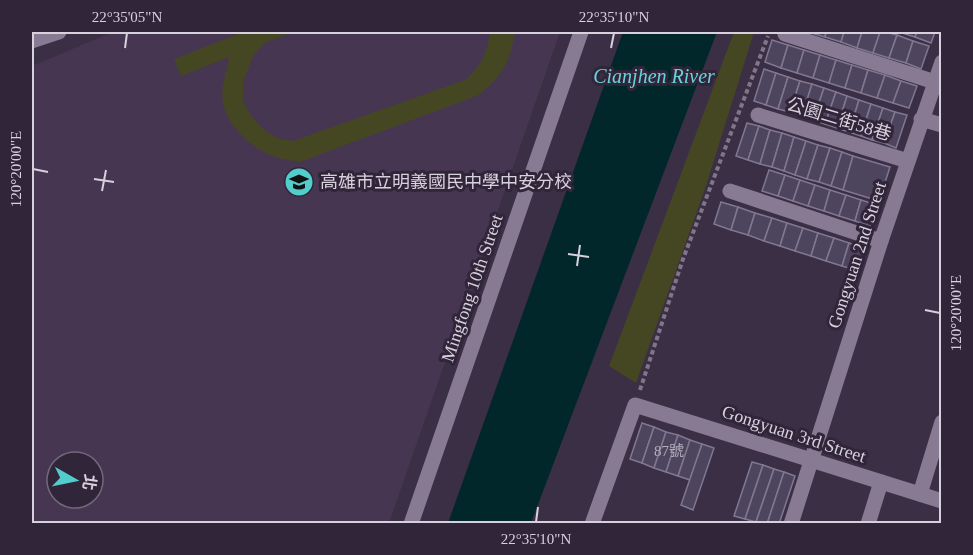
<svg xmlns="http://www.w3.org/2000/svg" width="973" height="555" font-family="'Times New Roman','Noto Sans TC',serif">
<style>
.built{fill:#463652;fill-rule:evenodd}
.green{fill:#454722}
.water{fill:#02272a}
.building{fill:#4d455d;stroke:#807791;stroke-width:1.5}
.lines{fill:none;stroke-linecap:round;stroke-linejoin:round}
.path{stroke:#807688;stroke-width:4;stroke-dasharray:4.5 3;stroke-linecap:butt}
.minor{stroke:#877a92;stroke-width:15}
.ticks{fill:none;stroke:#d7d0dd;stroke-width:2}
.labels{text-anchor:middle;stroke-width:6;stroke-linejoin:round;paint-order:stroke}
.number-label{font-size:15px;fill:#b4adbd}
.street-label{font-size:18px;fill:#d7d0dd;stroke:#31253a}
.poi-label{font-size:18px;fill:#d7d0dd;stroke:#31253a;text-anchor:start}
.water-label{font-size:20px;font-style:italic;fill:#69d3db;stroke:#31253a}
.neatline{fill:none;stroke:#d7d0dd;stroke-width:2}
.ticks-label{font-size:15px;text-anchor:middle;fill:#d7d0dd}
</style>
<rect width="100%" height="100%" fill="#3b2f45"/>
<!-- built -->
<path class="built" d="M113 32H560L389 523 32 524V66ZM57 462H93V498H57Z"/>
<!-- green -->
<g class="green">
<path d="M243 32H293L266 42 253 56 243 82V101L252 117 263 129 277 138 293 141 465 80C481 66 487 54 490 32H515C509 64 504 74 479 95L300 162C287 160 275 158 264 152 247 143 226 123 223 103 220 88 227 71 229 57L181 76 174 59Z"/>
<polygon points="734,32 754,32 706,186 636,383 609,366"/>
</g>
<!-- water -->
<polygon class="water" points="623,32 717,32 531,523 448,523"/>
<!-- building -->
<g class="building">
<polygon points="808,32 826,32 825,37"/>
<polygon points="826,32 844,32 841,42 825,37"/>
<polygon points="844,32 862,32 857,48 841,42"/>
<polygon points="862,32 880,32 873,53 857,48"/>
<polygon points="880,32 885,32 897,35 889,58 873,53"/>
<polygon points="899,32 917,32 915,37"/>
<polygon points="917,32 935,32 931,43 915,37"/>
<polygon points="897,35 913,41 906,63 889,58"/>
<polygon points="772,40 788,45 781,68 765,62"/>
<polygon points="913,41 929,46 921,69 906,63"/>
<polygon points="788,45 804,50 797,73 781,68"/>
<polygon points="804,50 820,55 813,78 797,73"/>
<polygon points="820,55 836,60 829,83 813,78"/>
<polygon points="836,60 852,65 845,88 829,83"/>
<polygon points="852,65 868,70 861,93 845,88"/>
<polygon points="764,69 776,73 766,105 754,101"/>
<polygon points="868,70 885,75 877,98 861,93"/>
<polygon points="776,73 788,77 778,109 766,105"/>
<polygon points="885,75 901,81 893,103 877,98"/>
<polygon points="788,77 800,81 790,112 778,109"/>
<polygon points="800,81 812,84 802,116 790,112"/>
<polygon points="901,81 917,86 909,108 893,103"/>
<polygon points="812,84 824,88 813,120 802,116"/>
<polygon points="824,88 836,92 825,124 813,120"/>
<polygon points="836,92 847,96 837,128 825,124"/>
<polygon points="847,96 859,100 849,132 837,128"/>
<polygon points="859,100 871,104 861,136 849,132"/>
<polygon points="871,104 883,108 872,140 861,136"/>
<polygon points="883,108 895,112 884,143 872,140"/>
<polygon points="895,112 907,115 896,148 884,143"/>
<polygon points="747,123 759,126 748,160 736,156"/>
<polygon points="759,126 770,130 760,164 748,160"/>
<polygon points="770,130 782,133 772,167 760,164"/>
<polygon points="782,133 794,137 784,171 772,167"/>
<polygon points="794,137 806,141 795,175 784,171"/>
<polygon points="806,141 818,145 807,179 795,175"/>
<polygon points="818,145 830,148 819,182 807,179"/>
<polygon points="830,148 842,152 831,186 819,182"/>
<polygon points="842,152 853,156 843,190 831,186"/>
<polygon points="853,156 890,167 879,201 843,190"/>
<polygon points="769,170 785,175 778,196 762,191"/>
<polygon points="785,175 800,180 793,201 778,196"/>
<polygon points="800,180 815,185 808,206 793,201"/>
<polygon points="815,185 830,190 824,211 808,206"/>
<polygon points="830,190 846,195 839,216 824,211"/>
<polygon points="846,195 861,200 855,221 839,216"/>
<polygon points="861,200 877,205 870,226 855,221"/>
<polygon points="721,202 738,207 731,230 714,224"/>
<polygon points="738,207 755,213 748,235 731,230"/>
<polygon points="755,213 772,218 764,241 748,235"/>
<polygon points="772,218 787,223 780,246 764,241"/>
<polygon points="787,223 803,228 795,251 780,246"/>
<polygon points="803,228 818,233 811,256 795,251"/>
<polygon points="818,233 834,238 826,261 811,256"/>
<polygon points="834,238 849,243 842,266 826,261"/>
<polygon points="849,243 865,248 858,271 842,266"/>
<polygon points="642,423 654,427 642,463 630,459"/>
<polygon points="654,427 666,432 654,468 642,463"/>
<polygon points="666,432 678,435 666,472 654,468"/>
<polygon points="678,435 690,440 678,476 666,472"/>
<polygon points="690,440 702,444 690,480 678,476"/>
<polygon points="702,444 714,448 693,510 681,505"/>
<polygon points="752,462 763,465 745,519 734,516"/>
<polygon points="763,465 774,469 756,522 745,519"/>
<polygon points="774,469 784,472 767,524 759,524 756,522"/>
<polygon points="784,472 795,476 779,524 767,524"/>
</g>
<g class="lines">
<!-- path -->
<polyline class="path" points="640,390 683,259 768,36"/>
<!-- minor -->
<g class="minor">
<polyline points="785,34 935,82"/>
<polyline points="32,41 59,32"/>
<polyline points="758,115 908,161"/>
<polyline points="921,119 942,125"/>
<polyline points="730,191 881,241"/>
<polyline points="920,494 942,422"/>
<polyline points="411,524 581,32"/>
<polyline points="592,524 635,405 942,501"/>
<polyline points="791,524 881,241 942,62"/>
<polyline points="868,524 881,482"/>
</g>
</g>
<!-- ticks -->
<path class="ticks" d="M125 48 127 33M611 48 614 33M33 169 48 172M94 179 114 182M102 191 106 170M568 254 589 257M577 266 580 245M925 310 940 313M536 522 538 507"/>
<!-- icons -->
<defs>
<g id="school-disc" transform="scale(1.5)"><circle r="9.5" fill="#52cdcc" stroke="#31253a"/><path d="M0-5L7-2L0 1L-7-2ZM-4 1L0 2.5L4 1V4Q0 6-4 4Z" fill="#111"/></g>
</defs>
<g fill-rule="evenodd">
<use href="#school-disc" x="299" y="182"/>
</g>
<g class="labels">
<!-- number labels -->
<g class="number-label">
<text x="669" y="456">87號</text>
</g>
<!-- street labels -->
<g class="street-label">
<text transform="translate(839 119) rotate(17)" y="6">公園二街58巷</text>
<text transform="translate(857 255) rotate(-72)" y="6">Gongyuan 2nd Street</text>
<text transform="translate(472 288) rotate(-71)" y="6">Mingfong 10th Street</text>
<text transform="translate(794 434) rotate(18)" y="6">Gongyuan 3rd Street</text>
</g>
<!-- poi labels -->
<g class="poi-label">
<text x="320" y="188">高雄市立明義國民中學中安分校</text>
</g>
<!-- water labels -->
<g class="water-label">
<text x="654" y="83">Cianjhen River</text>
</g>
</g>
<!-- border -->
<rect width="973" height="555" fill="none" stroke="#31253a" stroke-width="66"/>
<!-- north arrow -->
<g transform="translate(75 480) rotate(99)"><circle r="28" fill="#31253a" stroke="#73697b" stroke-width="1.5"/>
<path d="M0-4.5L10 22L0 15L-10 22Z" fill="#52cdcc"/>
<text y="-9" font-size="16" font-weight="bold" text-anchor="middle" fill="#d7d0dd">北</text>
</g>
<rect x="33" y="33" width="907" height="489" class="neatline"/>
<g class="ticks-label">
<text x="127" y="22">22°35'05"N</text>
<text x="614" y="22">22°35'10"N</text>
<text transform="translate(16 169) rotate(-90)" y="5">120°20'00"E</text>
<text transform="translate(956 313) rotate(-90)" y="5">120°20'00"E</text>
<text x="536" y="544">22°35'10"N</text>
</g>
</svg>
